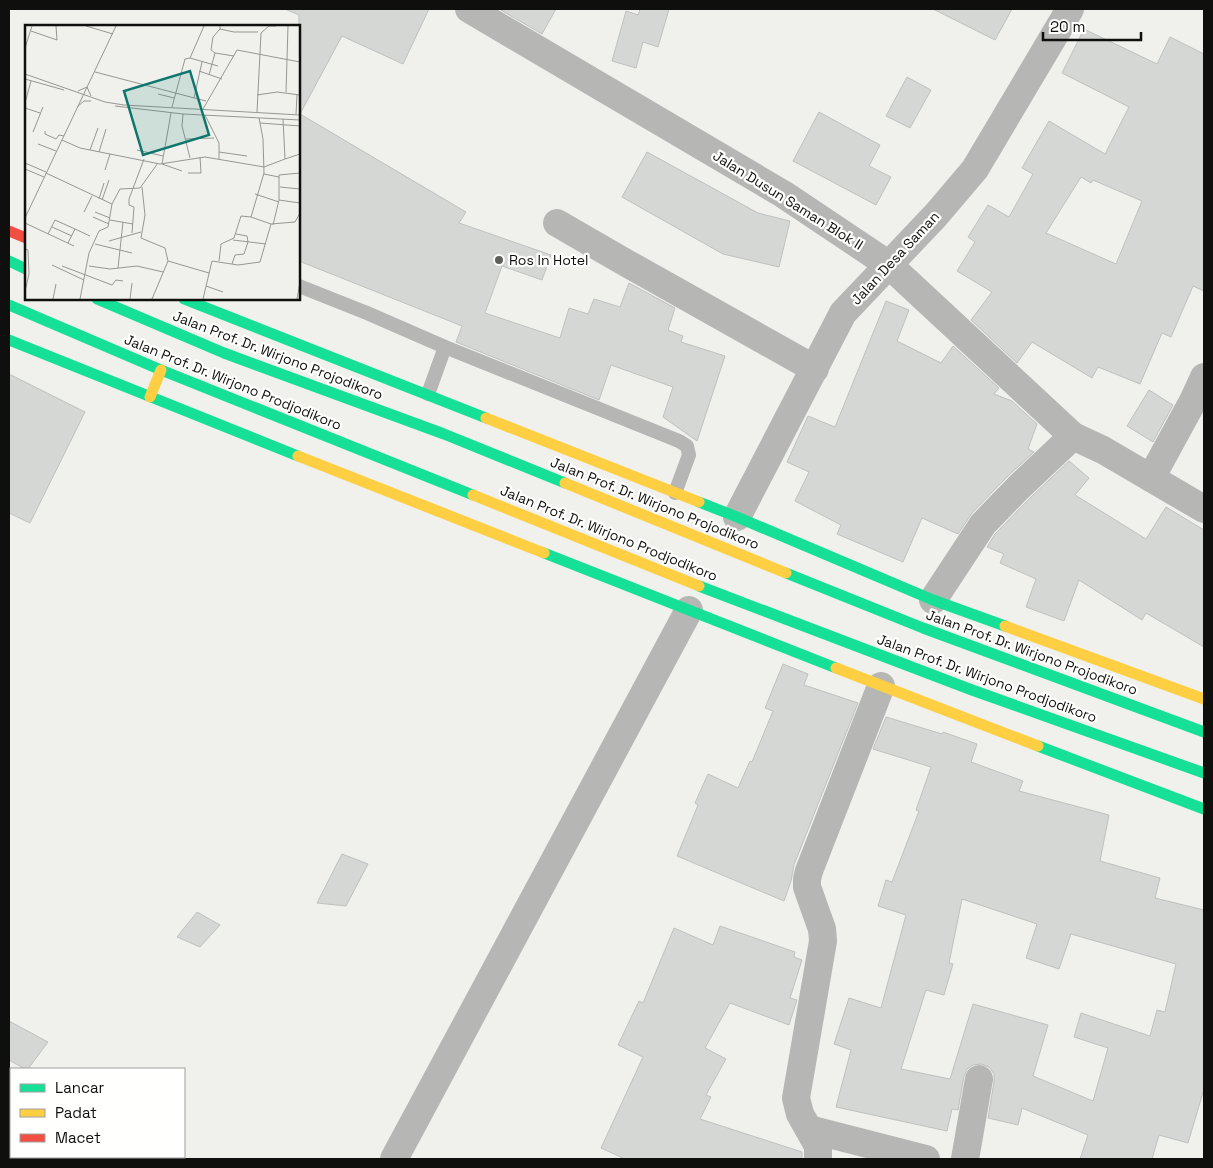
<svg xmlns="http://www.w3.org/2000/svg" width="1213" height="1168" font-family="'Space Grotesk',sans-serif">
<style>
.building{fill:#d5d7d4;stroke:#c0c1be;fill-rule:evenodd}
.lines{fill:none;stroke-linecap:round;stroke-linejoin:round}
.lane{stroke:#b6b6b4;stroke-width:14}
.street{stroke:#b6b6b4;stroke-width:28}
.fast{stroke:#16e098;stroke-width:11}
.slow{stroke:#ffcf43;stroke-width:11}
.jam{stroke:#f24e42;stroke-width:11}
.poi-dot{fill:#5e5f5b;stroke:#fffffe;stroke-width:2}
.labels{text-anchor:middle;stroke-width:4.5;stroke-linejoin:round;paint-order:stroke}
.street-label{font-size:14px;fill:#0f100d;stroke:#fffffe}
.poi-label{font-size:14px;fill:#0f100d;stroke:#fffffe;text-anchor:start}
.inset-road{fill:none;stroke:#969793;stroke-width:1}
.view{fill:#0f766e;fill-opacity:0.15;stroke:#0f766e;stroke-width:2.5}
.inset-edge{fill:none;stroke:#0f100d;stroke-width:2.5}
</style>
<rect width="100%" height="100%" fill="#f0f1ed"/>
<!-- building -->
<g class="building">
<polygon points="285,9 429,9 403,64 342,36 300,114 466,212 459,223 551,255 542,280 502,266 485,313 560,338 569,308 588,314 594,299 620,307 629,283 675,308 668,330 683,336 681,342 725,356 697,441 663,417 673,387 611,365 599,400 456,342 462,326 299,261 299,15"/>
<polygon points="499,9 556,9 542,34"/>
<polygon points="640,9 669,9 658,47 643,42 636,68 612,61 626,11 638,15"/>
<polygon points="933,9 1012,9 995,40"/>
<path d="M1084 29 1157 64 1170 37 1204 54V291L1193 286 1171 337 1162 333 1140 384 1098 367 1092 378 1032 342 1017 363 971 320 992 292 957 271 975 242 968 237 988 205 1009 217 1033 174 1022 168 1049 121 1105 154 1129 107 1062 73ZM1081 177 1091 183 1093 180 1142 201 1116 264 1046 233Z"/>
<polygon points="907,77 931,90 910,128 886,116"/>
<polygon points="819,112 880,145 869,166 891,177 876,205 793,161"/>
<polygon points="647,152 758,213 790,221 779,267 723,254 622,197"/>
<polygon points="886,301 909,310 897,341 941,363 953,346 999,388 994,394 1012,401 1037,424 1028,449 1034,452 1008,476 972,513 958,534 922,518 903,562 837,534 841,525 795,501 809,472 787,462 808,416 835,427"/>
<polygon points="9,374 85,412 30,523 9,513"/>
<polygon points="1149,390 1173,405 1153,442 1127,426"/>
<polygon points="1069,461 1089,478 1075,495 1146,539 1166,507 1204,530 1204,647 1146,613 1142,620 1079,580 1064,621 1026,607 1036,579 1000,563 1004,554 987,547 995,534 1030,498"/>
<polygon points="783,664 808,674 804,685 858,703 794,865 791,881 784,901 677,856 698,805 695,803 708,774 738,788 750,761 752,762 773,711 765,708"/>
<path d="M886 717 942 734 943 732 977 744 971 762 1023 781 1019 791 1109 815 1100 861 1160 878 1155 898 1204 910V1089L1188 1143 1159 1135 1152 1159H1080L1088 1135 1022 1108 1018 1125 988 1118 994 1082V1074L989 1067 981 1064 973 1065 967 1069 964 1076 958 1110 952 1109 947 1131 836 1107 851 1050 834 1044 849 998 881 1008 906 915 878 906 886 880 892 882 919 811 916 810 931 767 873 749ZM962 899 1037 924 1026 958 1059 969 1071 934 1176 964 1165 1012 1157 1010 1150 1036 1081 1013 1074 1037 1108 1048 1093 1101 1033 1076 1048 1025 973 1004 950 1079 901 1069 926 990 944 995 953 964 949 963Z"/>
<polygon points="342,854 368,864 346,906 317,903"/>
<polygon points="197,912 220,925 200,947 177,937"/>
<polygon points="720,926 795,952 794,957 802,960 790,998 797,1000 789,1025 730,1003 705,1048 726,1059 706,1095 711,1097 700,1119 802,1152 802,1159 625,1159 601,1148 643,1057 618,1045 639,1001 643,1003 674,928 713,945"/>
<polygon points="9,1021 48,1042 28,1069 25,1069 9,1060"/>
</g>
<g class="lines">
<!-- lane -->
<g class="lane">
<polyline points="299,286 367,313 445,347 679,441 687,446 689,455 675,493"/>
<polyline points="428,394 445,347"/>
</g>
<!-- street -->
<g class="street">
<polyline points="469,9 783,194 889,265 1073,436 1103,450 1204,509"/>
<polyline points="557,223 628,264 815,369"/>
<polyline points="1151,478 1193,401 1204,377"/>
<polyline points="737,517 843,313 936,215 975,169 1070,9"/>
<polyline points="933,600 983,524 1019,487 1073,436"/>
<polyline points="9,1117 11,1119"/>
<polyline points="809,1129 926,1159"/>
<polyline points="79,1157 83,1159"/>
<polyline points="394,1159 689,610"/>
<polyline points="818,1159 818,1146 800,1114 796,1098 823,941 822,929 807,887 807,879 809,871 881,686"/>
<polyline points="965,1159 979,1079"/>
</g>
<!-- fast -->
<g class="fast">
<polyline points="9,261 26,269"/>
<polyline points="97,299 224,353 444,434 565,483"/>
<polyline points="184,299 486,418"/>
<polyline points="9,305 161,370 473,495"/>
<polyline points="9,340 298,456"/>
<polyline points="699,502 737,517 933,600 1005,626"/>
<polyline points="544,553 836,668"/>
<polyline points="786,573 923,628 1204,732"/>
<polyline points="699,586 972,690 1204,773"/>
<polyline points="1038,746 1204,809"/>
</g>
<!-- slow -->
<g class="slow">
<polyline points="150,397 161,370"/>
<polyline points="486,418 699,502"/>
<polyline points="298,456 544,553"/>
<polyline points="565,483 786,573"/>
<polyline points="473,495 699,586"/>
<polyline points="1005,626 1204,699"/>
<polyline points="836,668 1038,746"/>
</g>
<!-- jam -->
<polyline class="jam" points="9,231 26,238"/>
</g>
<!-- markers -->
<circle class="poi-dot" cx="499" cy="260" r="5"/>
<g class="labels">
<!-- street labels -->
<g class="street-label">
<text transform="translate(788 200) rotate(32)" y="5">Jalan Dusun Saman Blok II</text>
<text transform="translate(895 258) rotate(-47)" y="5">Jalan Desa Saman</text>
<text transform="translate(278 355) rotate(21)" y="5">Jalan Prof. Dr. Wirjono Projodikoro</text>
<text transform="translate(233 382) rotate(22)" y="5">Jalan Prof. Dr. Wirjono Prodjodikoro</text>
<text transform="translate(655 503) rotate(22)" y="5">Jalan Prof. Dr. Wirjono Projodikoro</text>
<text transform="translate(609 533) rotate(22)" y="5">Jalan Prof. Dr. Wirjono Prodjodikoro</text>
<text transform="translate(1032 652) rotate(20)" y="5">Jalan Prof. Dr. Wirjono Projodikoro</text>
<text transform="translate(987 678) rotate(20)" y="5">Jalan Prof. Dr. Wirjono Prodjodikoro</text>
</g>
<!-- poi labels -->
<g class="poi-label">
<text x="509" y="265">Ros In Hotel</text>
</g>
</g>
<!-- overview -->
<g transform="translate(25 25)">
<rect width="275" height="275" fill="#f0f1ed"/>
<path class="inset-road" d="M61 1 88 9M195 1V4L209 7H233M195 4 188 12 186 25 190 28 209 31M6 6 32 15 31 1M236 8 244 1H251M0 23 7 1M165 33 179 1M165 33 193 41M174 46 197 54M70 47 181 76M0 49 80 77 99 80 275 90M184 50 190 28M0 54 39 65M53 66 62 62 66 71M261 67 263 1M133 69 149 73M232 70 252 67 275 70M169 73 177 37M0 78 6 56M90 81 158 89 275 95M52 82 59 76H66M147 82 160 34 165 33M0 83 15 88M178 84 212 25 275 37M232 87 236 8M146 88 137 139 157 146M158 89 157 101 165 133M271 89 272 70M180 90 194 118V134M234 93 238 114 239 148 226 192 246 199M235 98 275 101M20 106V109L31 114 34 110 39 111M8 107 18 82M161 114 189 113M37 115 55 123 135 139 180 132 239 142 260 134 258 94M13 119 31 126M65 125 73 103M112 125 138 131M74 127 81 104M194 127 222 131M260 134 275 129M0 138 21 147M0 144 19 152M80 145 85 129M21 148 87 179M163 148H176L175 132M275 148 254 150V175L275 178M239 149 254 152M117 162 120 190 116 213 140 223 143 236 127 274M255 162 275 164M230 169 254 177M74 174 79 158M77 175 84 155M59 187 67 171M70 187 85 193M68 192 84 199M0 193 91 1M85 195 108 199M0 198 49 221M248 200 254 175M27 202 47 211M50 204 65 211M107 208 109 182 104 180V174L119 134M23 209 30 195 50 204 43 218M208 215 241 219M84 216 116 207M70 219 107 228M0 224 3 225 4 249 0 266M143 236 184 248M194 236 196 219 209 213 216 191 226 192M207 239 210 230 219 229 223 217 222 211 211 209M27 240 59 255M37 241 87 260 91 255 98 256M64 241 85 244 112 241 138 247M93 243 98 197M181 261 198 267M28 274 31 259M55 274 64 228 74 206 83 202 87 179 95 164 115 163 133 138M105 274 107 258M178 274 187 236 213 240 235 237 246 199 270 197 275 188M272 274 275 257"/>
<path class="view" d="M165 46 184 110 118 130 99 66Z"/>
<rect width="275" height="275" class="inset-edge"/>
</g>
<!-- border -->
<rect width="1213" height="1168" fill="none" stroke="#0f100d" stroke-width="20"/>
<!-- legend -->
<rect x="10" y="1068" width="175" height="90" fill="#fffffe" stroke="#9f9f9e"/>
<rect x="20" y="1084" width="25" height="8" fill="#16e098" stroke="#9f9f9e"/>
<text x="55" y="1093" font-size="15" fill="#0f100d">Lancar</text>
<rect x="20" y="1109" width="25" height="8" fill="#ffcf43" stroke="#9f9f9e"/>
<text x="55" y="1118" font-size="15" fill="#0f100d">Padat</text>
<rect x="20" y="1134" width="25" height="8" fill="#f24e42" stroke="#9f9f9e"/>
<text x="55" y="1143" font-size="15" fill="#0f100d">Macet</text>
<!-- scale -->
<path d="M1043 32v8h98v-8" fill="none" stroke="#0f100d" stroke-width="2.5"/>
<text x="1050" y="32" font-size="15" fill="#0f100d" stroke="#fffffe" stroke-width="4" paint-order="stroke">20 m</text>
</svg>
